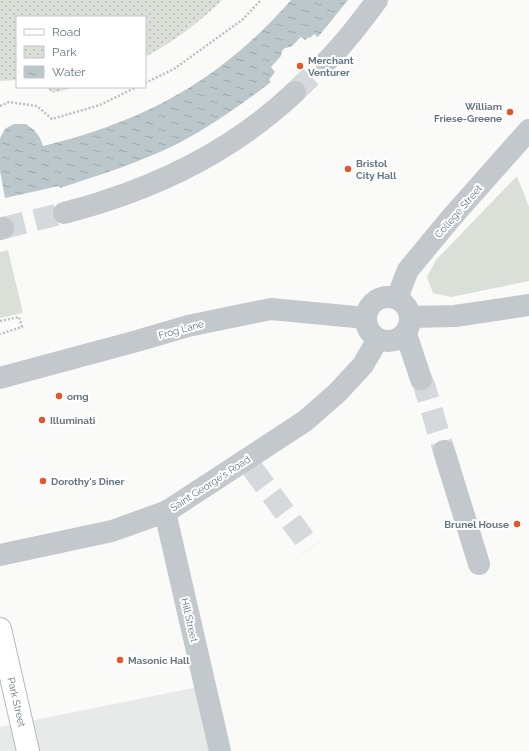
<svg xmlns="http://www.w3.org/2000/svg" width="529" height="751" font-family="Raleway,sans-serif">
<style>
.built{fill:#e8e9e9}
.green{fill:#dadfd7}
.park{fill:url(#park-dots)}
.water{fill:url(#water-ripples)}
.lines{fill:none;stroke-linecap:round;stroke-linejoin:round}
.minor-tunnel{stroke:#d5d9db;stroke-width:22;stroke-dasharray:22 11;stroke-linecap:butt}
.major-casing{stroke:#b5babe;stroke-width:24}
.path{stroke:#bbbfc2;stroke-width:2.5;stroke-dasharray:2 2;stroke-linecap:butt}
.minor{stroke:#c3c8cc;stroke-width:22}
.major{stroke:#fff;stroke-width:22}
.poi-dot{fill:#e4572e;stroke:#fff;stroke-width:1.5}
.labels{text-anchor:middle;stroke-width:4;stroke-linejoin:round;paint-order:stroke}
.poi-label{font-size:10px;font-weight:bold;fill:#657683;stroke:#fff;text-anchor:start}
.street-label{font-size:10px;fill:#657683;stroke:#fff}
</style>
<defs>
<pattern id="park-dots" width="8" height="8" patternUnits="userSpaceOnUse"><rect width="8" height="8" fill="#dadfd7"/><path d="M2 2h.1M6 6h.1" fill="none" stroke="#b4b9b4" stroke-width="1.8" stroke-linecap="round"/></pattern>
<pattern id="water-ripples" width="26" height="14" patternUnits="userSpaceOnUse"><rect width="26" height="14" fill="#bbc7cb"/><path d="M2 4q2-2 4 0t4 0M15 11q2-2 4 0t4 0" fill="none" stroke="#9ca6aa"/></pattern>
</defs>
<rect width="100%" height="100%" fill="#fafaf8"/>
<!-- built -->
<polygon class="built" points="198,687 213,751 0,751 0,727"/>
<!-- green -->
<g class="green">
<polygon points="517,176 529,207 529,281 451,297 433,293 427,277 436,260"/>
<polygon points="8,250 23,313 0,318 0,252"/>
</g>
<!-- park -->
<g class="park">
<path d="M0 0H222C200 22 173 42 145 57V17H17V80L0 81Z"/>
<polygon points="46,87 75,87 53,93"/>
</g>
<!-- water -->
<path class="water" d="M291 0H348L318 37 314 34 310 38 309 37 305 40 301 37C298 39 295 44 292 46 285 49 283 46 281 56L271 67 275 72 269 80 271 82C241 105 210 127 177 144 139 163 99 175 60 188L59 186 5 198 0 171V138L5 129 10 126 14 124H26L34 130 40 138 43 146C97 133 151 113 198 82 232 60 264 31 291 0Z"/>
<g class="lines">
<!-- minor-tunnel -->
<g class="minor-tunnel">
<polyline points="295,92 326,62"/>
<polyline points="3,228 64,213"/>
<polyline points="421,379 424,385 444,451"/>
<polyline points="252,468 311,548"/>
</g>
<!-- major casing -->
<g class="major-casing">
<polyline id="major" points="0,629 28,751"/>
</g>
<!-- path -->
<g class="path">
<polyline points="145,83 174,69 242,20 261,0"/>
<polyline points="0,106 9,102 37,106 52,119 100,105 137,87"/>
<polyline points="0,321 19,317 22,327 0,334"/>
</g>
<!-- minor -->
<g class="minor">
<path d="M326 62C345 43 361 22 377 0"/>
<path d="M64 213C78 209 91 206 105 201 176 178 241 143 295 92"/>
<polyline points="0,229 3,228"/>
<circle cx="388" cy="319" r="22"/>
<polyline points="397,298 408,270 451,218 529,130"/>
<polyline points="411,317 455,316 529,305"/>
<polyline points="406,334 421,379"/>
<polyline points="0,378 137,341 188,326 271,309 366,318"/>
<polyline points="444,451 479,564"/>
<polyline points="165,512 220,751"/>
<polyline points="0,555 112,531 165,512 172,508 305,421 337,393 363,365 378,339"/>
</g>
<!-- major -->
<use href="#major" class="major"/>
</g>
<!-- markers -->
<g class="poi-dot">
<circle cx="300" cy="66" r="4"/>
<circle cx="510" cy="112" r="4"/>
<circle cx="348" cy="169" r="4"/>
<circle cx="59" cy="396" r="4"/>
<circle cx="42" cy="420" r="4"/>
<circle cx="43" cy="481" r="4"/>
<circle cx="517" cy="524" r="4"/>
<circle cx="120" cy="660" r="4"/>
</g>
<g class="labels">
<!-- poi labels -->
<g class="poi-label">
<text x="308" y="64">Merchant<tspan x="308" dy="12">Venturer</tspan></text>
<text x="502" y="110" text-anchor="end">William<tspan x="502" dy="12">Friese-Greene</tspan></text>
<text x="356" y="167">Bristol<tspan x="356" dy="12">City Hall</tspan></text>
<text x="67" y="400">omg</text>
<text x="50" y="424">Illuminati</text>
<text x="51" y="485">Dorothy's Diner</text>
<text x="509" y="528" text-anchor="end">Brunel House</text>
<text x="128" y="664">Masonic Hall</text>
</g>
<!-- street labels -->
<g class="street-label">
<text transform="translate(458 211) rotate(-49)" y="4">College Street</text>
<text transform="translate(181 329) rotate(-15)" y="4">Frog Lane</text>
<text transform="translate(210 483) rotate(-33)" y="4">Saint George's Road</text>
<text transform="translate(190 620) rotate(77)" y="4">Hill Street</text>
<text transform="translate(17 702) rotate(77)" y="4">Park Street</text>
</g>
</g>
<!-- legend -->
<rect x="16" y="16" width="130" height="72" fill="#ffffff" stroke="#c1c8cd"/>
<rect x="24" y="29" width="20" height="6" fill="#ffffff" stroke="#c1c8cd"/>
<text x="52" y="36" font-size="12" fill="#657683">Road</text>
<rect x="24" y="46" width="20" height="12" fill="url(#park-dots)" stroke="#c1c8cd"/>
<text x="52" y="56" font-size="12" fill="#657683">Park</text>
<rect x="24" y="66" width="20" height="12" fill="url(#water-ripples)" stroke="#c1c8cd"/>
<text x="52" y="76" font-size="12" fill="#657683">Water</text>
</svg>
